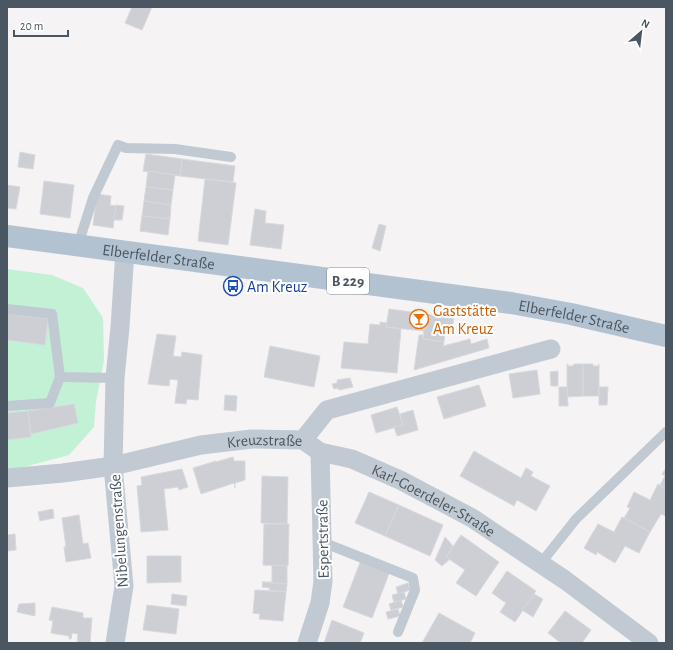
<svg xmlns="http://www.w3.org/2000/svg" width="673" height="650" font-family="'Alegreya Sans',sans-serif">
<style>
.green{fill:#c3f1d5}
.building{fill:#cdcfd5;stroke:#d7d9de}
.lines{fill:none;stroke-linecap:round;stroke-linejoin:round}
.service{stroke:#c1cad2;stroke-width:10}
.minor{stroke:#c1cad2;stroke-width:19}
.primary{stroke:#b3c2d1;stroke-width:22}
.labels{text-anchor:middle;stroke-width:4;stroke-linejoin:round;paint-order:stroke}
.shield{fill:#fff;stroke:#808990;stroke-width:1}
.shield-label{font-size:15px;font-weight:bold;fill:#4a5661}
.street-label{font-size:16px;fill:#4a5661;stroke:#fff}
.transit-label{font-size:16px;fill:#164399;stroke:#fff;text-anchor:start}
.food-label{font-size:16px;fill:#c56008;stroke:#fff;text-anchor:start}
</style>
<rect width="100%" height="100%" fill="#f5f3f3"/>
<!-- green -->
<polygon class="green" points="7,269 52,275 83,288 103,318 104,361 96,401 94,427 69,455 20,468 7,469"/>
<!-- building -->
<g class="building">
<polygon points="132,7 152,7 142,30 125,23"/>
<polygon points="20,152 35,155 33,169 18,167"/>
<polygon points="146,154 182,159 180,176 143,171"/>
<polygon points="182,159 235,166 233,182 180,176"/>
<polygon points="148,171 175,175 173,190 146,187"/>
<polygon points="205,179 236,183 228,245 198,241"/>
<polygon points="44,181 74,185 70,218 40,214"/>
<polygon points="7,185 20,187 16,209 7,208"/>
<polygon points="146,187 173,190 171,205 144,201"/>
<polygon points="97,194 111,196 110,205 116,206 113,228 93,225"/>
<polygon points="144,201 171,205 170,219 142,216"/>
<polygon points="116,205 124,206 122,220 114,220"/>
<polygon points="255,209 266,211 265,223 284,225 281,249 250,245"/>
<polygon points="142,216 170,219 168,235 140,231"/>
<polygon points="379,224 386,226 380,251 372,248"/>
<polygon points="389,309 426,314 424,331 386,327"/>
<polygon points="7,314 48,319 45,345 7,340"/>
<polygon points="426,314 454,319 451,332 445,331 444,342 423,339"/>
<polygon points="380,322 387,323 386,327 401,329 397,373 341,368 344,342 368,344 370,324 380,325"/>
<polygon points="157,334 176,336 173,356 181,357 182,352 202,355 198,400 187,399 186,404 175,403 178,380 170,379 169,386 148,384"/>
<polygon points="419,335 423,335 423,339 444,342 443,346 470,339 471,344 487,339 489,348 414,370"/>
<polygon points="270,346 320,356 314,387 264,377"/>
<polygon points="567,364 568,364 568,366 573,366 574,364 583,364 583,396 567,397"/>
<polygon points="583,364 593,364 593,366 598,366 599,364 599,396 583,396"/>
<polygon points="537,370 540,394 513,398 509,374"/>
<polygon points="558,371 558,386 551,386 550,372"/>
<polygon points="350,378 353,387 339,390 338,388 334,389 332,384 337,383 337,380"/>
<polygon points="479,385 486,406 444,419 437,397"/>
<polygon points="559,387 567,387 568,406 559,406"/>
<polygon points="599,387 608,387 607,405 599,405"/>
<polygon points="225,395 237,396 236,411 224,410"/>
<polygon points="74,404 78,423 31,434 28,411"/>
<polygon points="397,407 403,425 376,433 371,415"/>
<polygon points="413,410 418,430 397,436 394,427 403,425 400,414"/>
<polygon points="28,411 31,437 7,440 7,413"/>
<polygon points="474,451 521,478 526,468 533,472 531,476 550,486 536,511 517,500 514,506 460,476"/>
<polygon points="233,457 234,461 245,461 245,480 235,483 235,488 234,483 201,494 193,468 216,461 216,462"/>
<polygon points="666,468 666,489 660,485 665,476 662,474"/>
<polygon points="182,469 188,487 179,490 178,487 164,489 168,530 141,532 137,486 142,485 141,477"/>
<polygon points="262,476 288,477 287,524 261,523"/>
<polygon points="658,484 666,489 666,516 661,514 650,532 624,518 630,508 627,507 634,492 650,500"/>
<polygon points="369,492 399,505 385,536 355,523"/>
<polygon points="399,505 443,525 430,556 385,536"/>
<polygon points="53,509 54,518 40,521 38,512"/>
<polygon points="79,515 83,544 88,543 91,558 66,562 64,547 66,547 62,518"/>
<polygon points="622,517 650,532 639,553 625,546 615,563 597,552 596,555 584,548 598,524 614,532"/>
<polygon points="264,524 289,524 288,566 263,565"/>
<polygon points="15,534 16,550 7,551 7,535"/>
<polygon points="461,535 499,562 476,596 456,583 465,570 446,557"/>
<polygon points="445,537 453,546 446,557 450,559 442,566 435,560"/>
<polygon points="147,556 181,556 181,582 147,583"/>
<polygon points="361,560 390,571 372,618 343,607"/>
<polygon points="272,565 287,566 287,584 262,582 272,582"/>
<polygon points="507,571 536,591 515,622 500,612 506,603 492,593"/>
<polygon points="263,582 287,584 286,592 269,590 270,588 262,587"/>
<polygon points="408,583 410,590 398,594 396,587"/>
<polygon points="255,590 286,592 283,621 259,619 260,614 253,613"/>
<polygon points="404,592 406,599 394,602 392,595"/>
<polygon points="172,594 187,596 186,606 171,604"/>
<polygon points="534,594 543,599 533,617 522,610"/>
<polygon points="401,600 403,607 391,610 389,604"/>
<polygon points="35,603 35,616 17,612 19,604"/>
<polygon points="147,605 179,609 176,634 143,630"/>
<polygon points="52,607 83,613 83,618 92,618 90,643 77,643 78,634 72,633 71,639 69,639 69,636 51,633 53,621 49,620"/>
<polygon points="398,609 400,616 388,619 386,612"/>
<polygon points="565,611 591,630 582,643 561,643 548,633"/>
<polygon points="439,613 475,633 470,643 422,643"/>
<polygon points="332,620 364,633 360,643 324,643"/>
</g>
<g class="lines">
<!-- service -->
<g class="service">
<polyline points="78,245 93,198 118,145 126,148 175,149 231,157"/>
<polyline points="7,309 52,314 60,377 115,378"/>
<polyline points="7,406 50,403 60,377"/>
<polyline points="322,542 413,578 415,590 398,632"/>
<polyline points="541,563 576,519 666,432"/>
</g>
<!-- minor -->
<g class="minor">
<path id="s1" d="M303 440 320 452 352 459 400 480 472 518 565 580 649 643"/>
<polyline points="303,440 327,410 551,349"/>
<path id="s2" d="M7 478 63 473 113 466 201 445 252 439 303 440"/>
<polyline points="115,643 124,586 113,466 115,378 120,327 125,251"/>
<polyline points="307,643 320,603 323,581 320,452"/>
</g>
<!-- primary -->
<path class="primary" id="s3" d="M7 236 511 303 571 314 666 336"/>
</g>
<!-- icons -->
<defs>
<g id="bus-ring" transform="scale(1)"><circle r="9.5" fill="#fff" stroke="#1a4fb4" stroke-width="1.5"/><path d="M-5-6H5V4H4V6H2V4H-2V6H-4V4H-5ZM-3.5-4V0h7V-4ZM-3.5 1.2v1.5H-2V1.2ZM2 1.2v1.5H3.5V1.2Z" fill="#1a4fb4"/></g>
<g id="bar-ring" transform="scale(1)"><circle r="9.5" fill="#fff" stroke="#e8710a" stroke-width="1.5"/><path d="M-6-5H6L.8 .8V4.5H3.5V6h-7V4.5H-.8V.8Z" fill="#e8710a"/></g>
</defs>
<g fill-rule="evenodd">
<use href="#bus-ring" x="233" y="286"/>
<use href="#bar-ring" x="419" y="319"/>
</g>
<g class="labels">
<!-- shield labels -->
<rect class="shield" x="327" y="268" width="42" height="26" rx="3"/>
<g class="shield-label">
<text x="348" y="286">B 229</text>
</g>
<!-- street labels -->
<g class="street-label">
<text dy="6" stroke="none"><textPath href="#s3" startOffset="153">Elberfelder Straße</textPath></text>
<text dy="6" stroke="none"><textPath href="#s3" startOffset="573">Elberfelder Straße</textPath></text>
<text dy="6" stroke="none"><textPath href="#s2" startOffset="261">Kreuzstraße</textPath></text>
<text dy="6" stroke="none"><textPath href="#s1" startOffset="145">Karl-Goerdeler-Straße</textPath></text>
<text transform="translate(118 531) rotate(-94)" y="6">Nibelungenstraße</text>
<text transform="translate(322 539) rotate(-91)" y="6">Espertstraße</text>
</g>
<!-- transit labels -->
<g class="transit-label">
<text x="247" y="292">Am Kreuz</text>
</g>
<!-- food labels -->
<g class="food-label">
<text x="433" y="316">Gaststätte<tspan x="433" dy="18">Am Kreuz</tspan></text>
</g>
</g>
<!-- border -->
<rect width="673" height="650" fill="none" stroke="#4a5661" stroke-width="16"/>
<!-- north arrow -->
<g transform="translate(641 32) rotate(28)" stroke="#ffffff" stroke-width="3" paint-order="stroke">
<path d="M0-3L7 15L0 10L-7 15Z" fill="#4a5661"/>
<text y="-6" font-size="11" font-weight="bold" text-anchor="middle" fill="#4a5661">N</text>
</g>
<!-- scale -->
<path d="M14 30v6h54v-6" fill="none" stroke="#4a5661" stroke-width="2"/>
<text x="20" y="30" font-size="12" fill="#4a5661" stroke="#ffffff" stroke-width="3" paint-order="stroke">20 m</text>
</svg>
